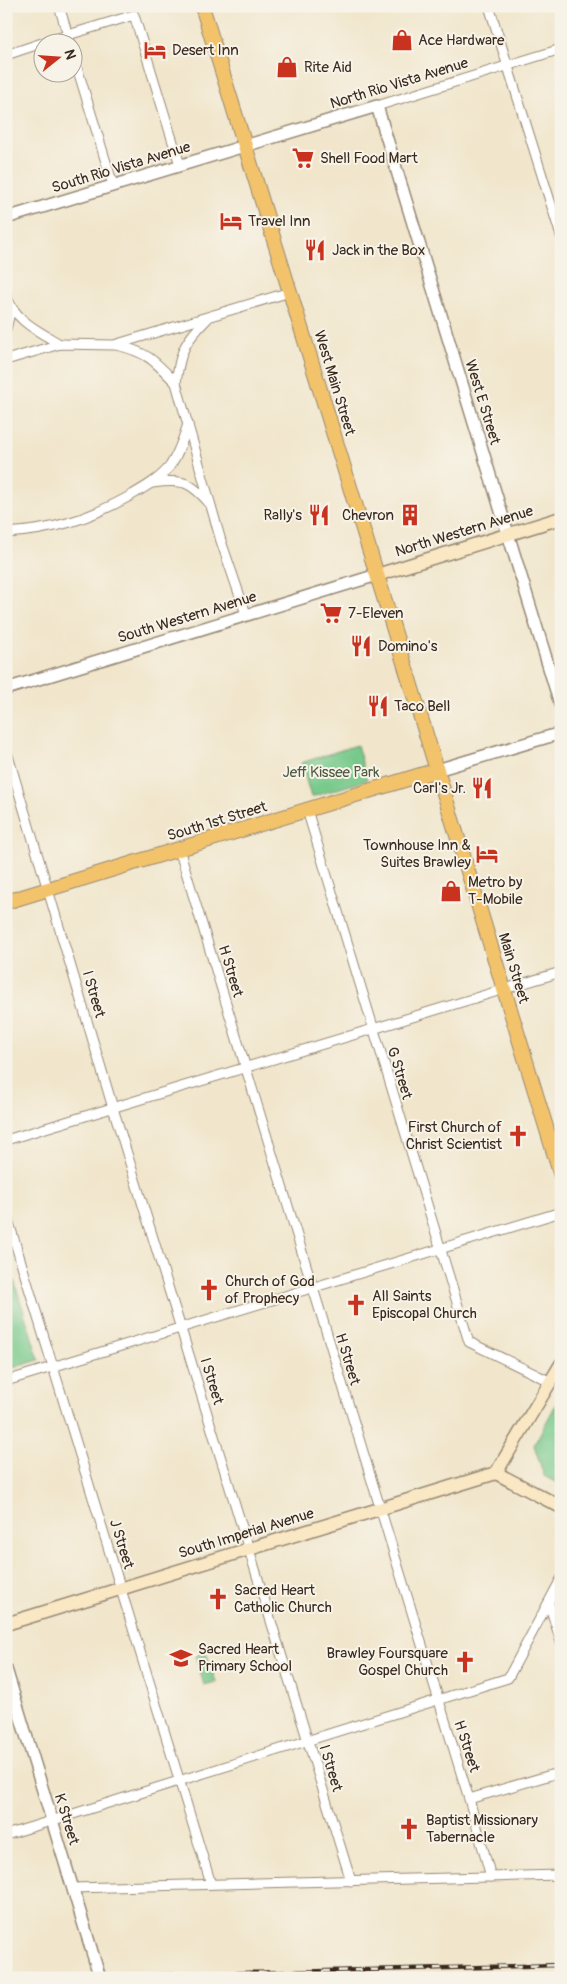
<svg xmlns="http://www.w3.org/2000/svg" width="567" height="1984" font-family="Pangolin,sans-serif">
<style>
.green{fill:#77c98b;stroke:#597a54}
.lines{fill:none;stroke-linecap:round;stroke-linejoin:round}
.minor-casing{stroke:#968875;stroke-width:11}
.tertiary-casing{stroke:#968875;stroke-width:14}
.secondary-casing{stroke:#968875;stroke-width:15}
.primary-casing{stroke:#968875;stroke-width:16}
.trunk-casing{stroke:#968875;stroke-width:16}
.minor{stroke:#fff;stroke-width:9}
.tertiary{stroke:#fff;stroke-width:11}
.secondary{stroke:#fae7c3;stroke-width:12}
.primary{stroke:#f2c36a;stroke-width:14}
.trunk{stroke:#f2c36a;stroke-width:14}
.rail-casing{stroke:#3b2a1e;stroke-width:4.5}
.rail{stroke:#f7f3e8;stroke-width:2.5;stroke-dasharray:8;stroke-linecap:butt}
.labels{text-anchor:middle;stroke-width:4;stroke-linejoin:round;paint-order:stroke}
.poi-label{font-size:15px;fill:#3b2a1e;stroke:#f7f3e8;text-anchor:start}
.street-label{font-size:15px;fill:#3b2a1e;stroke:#f7f3e8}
.park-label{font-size:15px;fill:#4d5a3f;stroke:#f7f3e8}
</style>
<rect width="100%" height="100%" fill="#f7f3e8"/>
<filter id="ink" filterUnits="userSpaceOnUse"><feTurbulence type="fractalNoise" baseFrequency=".02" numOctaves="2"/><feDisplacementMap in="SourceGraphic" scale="10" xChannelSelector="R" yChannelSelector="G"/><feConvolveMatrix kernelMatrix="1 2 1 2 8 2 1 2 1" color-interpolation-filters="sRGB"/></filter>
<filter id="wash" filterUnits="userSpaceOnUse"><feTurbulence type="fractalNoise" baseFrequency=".0096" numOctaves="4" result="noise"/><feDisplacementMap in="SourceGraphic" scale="20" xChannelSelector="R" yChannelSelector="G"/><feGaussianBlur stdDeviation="1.12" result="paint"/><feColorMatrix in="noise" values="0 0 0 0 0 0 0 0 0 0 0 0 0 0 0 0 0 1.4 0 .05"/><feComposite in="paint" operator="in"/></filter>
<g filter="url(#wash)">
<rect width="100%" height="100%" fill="#f1e6cc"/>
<!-- green -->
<g class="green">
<polygon points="357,745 367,780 311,797 301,763"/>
<polygon points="6,1255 39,1360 6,1370"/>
<polygon points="561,1395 561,1485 544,1476 534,1445"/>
<polygon points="206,1652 216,1682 204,1685 195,1656"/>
</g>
</g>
<g filter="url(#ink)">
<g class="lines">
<!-- minor casing -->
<g class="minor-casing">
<g id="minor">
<polyline points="59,6 70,42"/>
<polyline points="489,6 561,236"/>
<polyline points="45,42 134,15 180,165"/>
<polyline points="72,51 113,185"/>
<polyline points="6,55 42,43"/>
<polyline points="377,106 561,49"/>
<path d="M6 295C14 320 38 331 60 344"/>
<path d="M208 318C185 341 180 350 176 383L221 541 246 614"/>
<polyline points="6,329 11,309"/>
<path d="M116 345C147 352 154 360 176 383"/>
<polyline points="6,360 60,344 114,345 290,292"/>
<path d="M153 483C183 479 190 481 210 504"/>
<path d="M6 533C55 530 88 519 130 496 144 488 160 479 170 466 179 453 183 439 188 424"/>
<polyline points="6,749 113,1108 351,1881"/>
<polyline points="307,810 469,1342 551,1382"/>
<polyline points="179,849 469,1799 491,1877"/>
<polyline points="6,1140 561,972"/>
<polyline points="6,1213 211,1884"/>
<polyline points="6,1381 561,1212"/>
<polyline points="549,1603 561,1642"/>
<polyline points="469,1799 561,1772"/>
<polyline points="6,1835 508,1678 561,1579"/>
<polyline points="73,1888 561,1875"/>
</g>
</g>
<!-- tertiary casing -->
<g class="tertiary-casing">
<g id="tertiary">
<polyline points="6,218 377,106 561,707"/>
<polyline points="6,689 377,575"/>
<polyline points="437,770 561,733"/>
<polyline points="6,1669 100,1978"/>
</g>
</g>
<!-- secondary casing -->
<g class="secondary-casing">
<g id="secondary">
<polyline points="377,575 561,518"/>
<polyline points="496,1473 561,1364"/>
<polyline points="496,1473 561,1507"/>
<polyline points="6,1624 496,1473"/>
</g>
</g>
<!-- primary casing -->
<g class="primary-casing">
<polyline id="primary" points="437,770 561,1176"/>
</g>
<!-- trunk casing -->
<g class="trunk-casing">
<polyline id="trunk" points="6,902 437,770 202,6"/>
</g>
<!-- minor -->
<use href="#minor" class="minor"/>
<!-- tertiary -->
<use href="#tertiary" class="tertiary"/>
<!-- secondary -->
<use href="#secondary" class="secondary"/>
<!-- primary -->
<use href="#primary" class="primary"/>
<!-- trunk -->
<use href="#trunk" class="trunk"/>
<!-- rail casing -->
<g class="rail-casing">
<polyline id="rail" points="50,1978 561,1965"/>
</g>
<!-- rail -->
<use href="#rail" class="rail"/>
</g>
</g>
<!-- icons -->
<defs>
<g id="shop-bare" transform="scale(1.725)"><path d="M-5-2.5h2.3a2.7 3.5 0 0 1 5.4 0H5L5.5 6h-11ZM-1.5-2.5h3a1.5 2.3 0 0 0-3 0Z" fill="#c8321e" stroke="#f7f3e8" stroke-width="2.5" paint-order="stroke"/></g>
<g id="hotel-bare" transform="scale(1.725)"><path d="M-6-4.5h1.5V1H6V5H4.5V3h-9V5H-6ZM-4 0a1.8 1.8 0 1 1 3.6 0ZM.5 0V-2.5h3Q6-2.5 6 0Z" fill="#c8321e" stroke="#f7f3e8" stroke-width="2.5" paint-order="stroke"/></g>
<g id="supermarket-bare" transform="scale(1.725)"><path d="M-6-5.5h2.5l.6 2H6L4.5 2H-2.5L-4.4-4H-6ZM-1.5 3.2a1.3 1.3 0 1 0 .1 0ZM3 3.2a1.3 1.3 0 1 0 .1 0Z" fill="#c8321e" stroke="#f7f3e8" stroke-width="2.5" paint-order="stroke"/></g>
<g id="restaurant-bare" transform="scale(1.725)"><path d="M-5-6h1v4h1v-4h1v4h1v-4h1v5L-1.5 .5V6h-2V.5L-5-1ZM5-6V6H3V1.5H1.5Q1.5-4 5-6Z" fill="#c8321e" stroke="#f7f3e8" stroke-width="2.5" paint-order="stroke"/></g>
<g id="building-bare" transform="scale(1.725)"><path d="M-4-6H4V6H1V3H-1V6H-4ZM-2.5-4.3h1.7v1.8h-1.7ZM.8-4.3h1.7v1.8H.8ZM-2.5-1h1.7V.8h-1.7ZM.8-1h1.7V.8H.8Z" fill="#c8321e" stroke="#f7f3e8" stroke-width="2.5" paint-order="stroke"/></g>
<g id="church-bare" transform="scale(1.725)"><path d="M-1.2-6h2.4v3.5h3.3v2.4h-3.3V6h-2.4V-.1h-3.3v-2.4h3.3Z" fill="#c8321e" stroke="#f7f3e8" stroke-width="2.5" paint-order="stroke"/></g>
<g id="school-bare" transform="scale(1.725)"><path d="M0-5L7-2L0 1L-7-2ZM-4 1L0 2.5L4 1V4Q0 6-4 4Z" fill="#c8321e" stroke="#f7f3e8" stroke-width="2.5" paint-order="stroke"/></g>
</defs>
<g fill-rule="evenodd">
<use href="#shop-bare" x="402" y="40"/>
<use href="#hotel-bare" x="155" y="50"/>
<use href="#shop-bare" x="287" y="67"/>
<use href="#supermarket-bare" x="303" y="158"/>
<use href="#hotel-bare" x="231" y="221"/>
<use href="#restaurant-bare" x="315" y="250"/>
<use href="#restaurant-bare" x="319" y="515"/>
<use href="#building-bare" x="410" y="515"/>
<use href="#supermarket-bare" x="331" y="613"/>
<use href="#restaurant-bare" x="361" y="646"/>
<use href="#restaurant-bare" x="378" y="706"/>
<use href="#restaurant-bare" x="482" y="788"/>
<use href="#hotel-bare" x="487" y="854"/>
<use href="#shop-bare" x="451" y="891"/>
<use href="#church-bare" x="518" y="1136"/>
<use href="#church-bare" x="209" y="1290"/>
<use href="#church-bare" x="356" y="1305"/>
<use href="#church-bare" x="218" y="1599"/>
<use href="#school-bare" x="181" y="1658"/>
<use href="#church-bare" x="465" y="1662"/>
<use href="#church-bare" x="409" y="1829"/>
</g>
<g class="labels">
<!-- poi labels -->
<g class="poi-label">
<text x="418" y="45">Ace Hardware</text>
<text x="172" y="55">Desert Inn</text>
<text x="304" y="72">Rite Aid</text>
<text x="320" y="163">Shell Food Mart</text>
<text x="248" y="226">Travel Inn</text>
<text x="332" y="255">Jack in the Box</text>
<text x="302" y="520" text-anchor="end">Rally's</text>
<text x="394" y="520" text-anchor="end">Chevron</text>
<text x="348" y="618">7-Eleven</text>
<text x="378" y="651">Domino's</text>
<text x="394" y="711">Taco Bell</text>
<text x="466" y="793" text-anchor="end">Carl's Jr.</text>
<text x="471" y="850" text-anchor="end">Townhouse Inn &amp;<tspan x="471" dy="17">Suites Brawley</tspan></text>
<text x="468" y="887">Metro by<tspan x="468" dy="17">T-Mobile</tspan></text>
<text x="502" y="1132" text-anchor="end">First Church of<tspan x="502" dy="17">Christ Scientist</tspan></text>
<text x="225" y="1286">Church of God<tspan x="225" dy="17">of Prophecy</tspan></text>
<text x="372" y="1301">All Saints<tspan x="372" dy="17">Episcopal Church</tspan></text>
<text x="234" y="1595">Sacred Heart<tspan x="234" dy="17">Catholic Church</tspan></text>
<text x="198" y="1654">Sacred Heart<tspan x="198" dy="17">Primary School</tspan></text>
<text x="448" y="1658" text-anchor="end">Brawley Foursquare<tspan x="448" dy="17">Gospel Church</tspan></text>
<text x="426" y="1825">Baptist Missionary<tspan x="426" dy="17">Tabernacle</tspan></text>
</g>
<!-- street labels -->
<g class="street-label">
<text transform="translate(399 83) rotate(-17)" y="5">North Rio Vista Avenue</text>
<text transform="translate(121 167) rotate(-17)" y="5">South Rio Vista Avenue</text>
<text transform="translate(335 383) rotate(73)" y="5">West Main Street</text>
<text transform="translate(483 402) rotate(73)" y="5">West E Street</text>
<text transform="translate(464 531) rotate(-17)" y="5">North Western Avenue</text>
<text transform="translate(187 617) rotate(-17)" y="5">South Western Avenue</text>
<text transform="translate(217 821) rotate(-17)" y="5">South 1st Street</text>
<text transform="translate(514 968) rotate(73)" y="5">Main Street</text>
<text transform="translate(231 971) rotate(73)" y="5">H Street</text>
<text transform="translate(94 994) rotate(74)" y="5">I Street</text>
<text transform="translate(400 1073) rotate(73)" y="5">G Street</text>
<text transform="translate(348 1359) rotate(73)" y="5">H Street</text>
<text transform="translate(212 1381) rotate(73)" y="5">I Street</text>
<text transform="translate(246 1533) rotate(-17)" y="5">South Imperial Avenue</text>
<text transform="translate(122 1544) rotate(73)" y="5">J Street</text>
<text transform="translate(467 1746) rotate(72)" y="5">H Street</text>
<text transform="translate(331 1768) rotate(73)" y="5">I Street</text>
<text transform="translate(67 1819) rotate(73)" y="5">K Street</text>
</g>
<!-- park labels -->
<g class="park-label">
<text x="331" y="777">Jeff Kissee Park</text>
</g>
</g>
<!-- margin -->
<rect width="567" height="1984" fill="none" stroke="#f7f3e8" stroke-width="25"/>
<!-- north arrow -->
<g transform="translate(58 58) rotate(73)"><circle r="24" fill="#f7f3e8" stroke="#aca397"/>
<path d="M0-4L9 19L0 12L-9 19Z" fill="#c8321e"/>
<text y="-8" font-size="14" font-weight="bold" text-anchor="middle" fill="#3b2a1e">N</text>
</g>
</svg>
